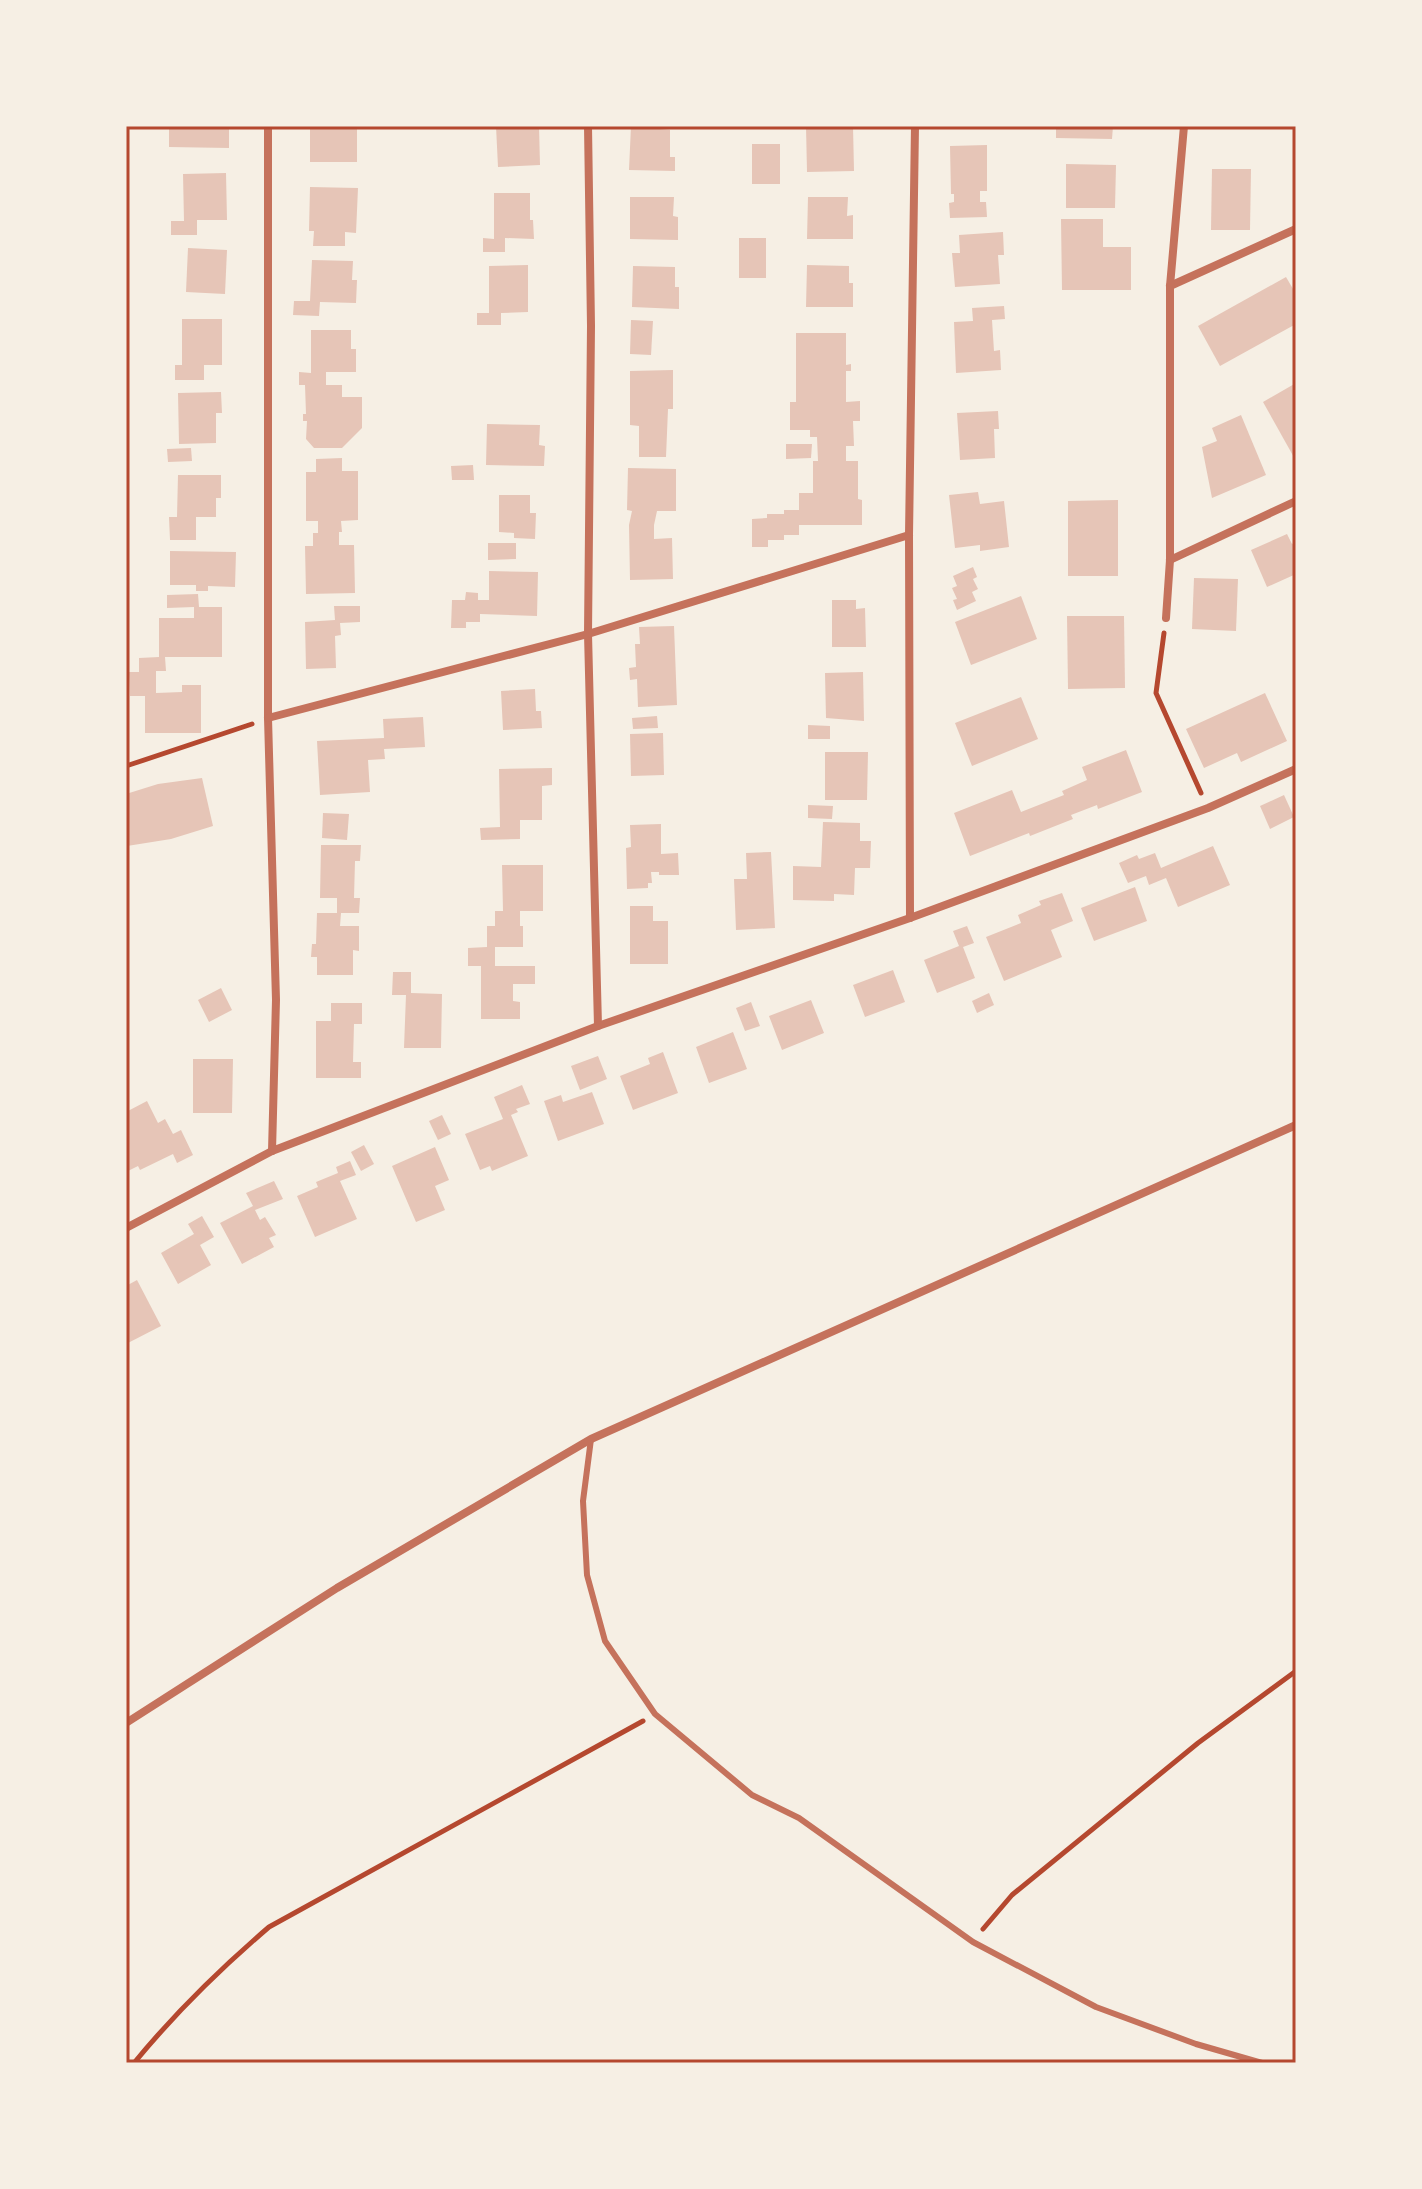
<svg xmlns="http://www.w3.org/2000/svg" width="1422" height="2189" font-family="'Fira Sans',sans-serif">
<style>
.building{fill:#e6c5b7}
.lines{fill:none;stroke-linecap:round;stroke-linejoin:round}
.path{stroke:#b5482f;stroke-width:5}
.service{stroke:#c5725c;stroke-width:6}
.minor{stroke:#c5725c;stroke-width:8}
.neatline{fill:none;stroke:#b5482f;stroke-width:3}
</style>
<rect width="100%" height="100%" fill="#f6efe4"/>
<!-- building -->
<g class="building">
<polygon points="169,126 229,126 229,148 169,147"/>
<rect x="310" y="126" width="47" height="36"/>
<polygon points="496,126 539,126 540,165 498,167"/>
<polygon points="631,126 670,130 670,157 675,157 675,171 629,170"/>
<polygon points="806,126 853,126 854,171 807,172"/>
<polygon points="1056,126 1113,126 1112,139 1056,138"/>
<rect x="752" y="144" width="28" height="40"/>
<polygon points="987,145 987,191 980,191 980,202 986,202 987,217 950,218 949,203 954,202 954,194 951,194 950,146"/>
<polygon points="1066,164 1116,165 1115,208 1066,208"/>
<polygon points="1212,169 1251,169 1250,230 1211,230"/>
<polygon points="226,173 227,220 197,220 197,235 171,235 171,221 184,221 183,174"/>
<polygon points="310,187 358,188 356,233 345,232 345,246 313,246 314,231 309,231"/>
<polygon points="494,193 530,193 530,220 533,220 534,239 505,238 505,252 483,252 483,238 494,239"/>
<polygon points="630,197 674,197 673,216 678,217 678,240 630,239"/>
<polygon points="808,197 848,197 847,216 853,215 853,239 807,239"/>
<polygon points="1061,219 1103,219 1103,247 1131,247 1131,290 1062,290"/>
<polygon points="1003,232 1004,255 998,255 1000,284 955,287 952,253 960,253 959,235"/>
<rect x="739" y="238" width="27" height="40"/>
<polygon points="188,248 227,250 225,294 186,292"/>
<polygon points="312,260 353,261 352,280 357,280 356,303 320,302 319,316 293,315 294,301 310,301"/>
<polygon points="528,265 528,312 501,313 501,325 477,325 477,313 489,313 489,266"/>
<polygon points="807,265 849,266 849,283 853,283 853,307 806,307"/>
<polygon points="633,266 675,267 675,287 679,287 679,309 632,307"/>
<polygon points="1286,277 1296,294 1296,324 1220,366 1198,326"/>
<polygon points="1004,306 1005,319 992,320 994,351 1000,350 1001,370 956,373 954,322 973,321 972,308"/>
<polygon points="182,319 222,319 222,365 204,365 204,380 175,380 175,365 182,365"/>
<polygon points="631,320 653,321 651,355 630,354"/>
<polygon points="311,330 351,330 351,349 356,349 356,372 326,372 326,385 342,385 342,397 362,397 362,428 342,448 314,448 306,439 307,421 303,421 303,414 306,414 305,385 299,385 299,372 311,373"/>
<polygon points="796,333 846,333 846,365 851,364 851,371 846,371 846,402 860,401 860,421 853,421 854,446 846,446 846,461 858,461 858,499 862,500 862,525 799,525 799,535 784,535 784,540 768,540 768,547 752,547 752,519 767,518 767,514 784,514 784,510 799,510 799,493 813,493 813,461 818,461 817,437 810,437 810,430 790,430 790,402 796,402"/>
<polygon points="673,370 673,409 668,409 666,457 639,457 639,426 630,425 630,371"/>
<polygon points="1296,383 1296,461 1263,402"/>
<polygon points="221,392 222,413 216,413 216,443 179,444 178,393"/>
<polygon points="998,411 999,429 994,429 995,458 960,460 957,413"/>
<polygon points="1241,415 1266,475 1212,498 1202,447 1217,441 1212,428"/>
<polygon points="487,424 540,425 539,445 545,446 544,466 486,465"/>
<polygon points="786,444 812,444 811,458 786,459"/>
<polygon points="191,448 192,461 168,462 167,449"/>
<polygon points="342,458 342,471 358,471 358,520 341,521 342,532 339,532 339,545 354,545 355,593 306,594 305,546 313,546 313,533 318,533 318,521 306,521 306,472 316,472 316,459"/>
<polygon points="473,465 474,480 452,480 451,466"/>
<polygon points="628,468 676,469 676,511 657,511 654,525 654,539 672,538 673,579 630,580 629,525 632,511 627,510"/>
<polygon points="178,475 221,475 221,498 216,498 216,517 196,517 196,540 170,540 169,517 177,517"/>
<polygon points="978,492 980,504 1004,501 1009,547 980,551 980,545 955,548 949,495"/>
<polygon points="499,495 530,495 530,513 536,513 535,539 514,538 514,533 499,532"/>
<polygon points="1118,500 1118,576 1068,576 1068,501"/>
<polygon points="1287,534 1292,544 1296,542 1296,574 1267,587 1251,550"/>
<polygon points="488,543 516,543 516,559 488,560"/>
<polygon points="170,551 236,552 235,587 208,586 208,591 196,591 196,585 170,585"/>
<polygon points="973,567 977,577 973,579 978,589 972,592 976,601 957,610 953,600 957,599 952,588 957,586 953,576"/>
<polygon points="489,571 538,572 537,616 480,614 480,622 466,622 466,628 451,628 452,600 465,600 466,592 478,593 478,600 489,600"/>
<polygon points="1194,578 1238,579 1236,631 1192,629"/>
<polygon points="198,594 199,607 222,607 222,657 165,657 166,671 156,671 156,693 182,692 182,685 201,685 201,733 145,733 145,696 130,696 129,672 139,672 139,658 159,657 159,618 194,618 194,607 167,608 167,595"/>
<polygon points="1021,596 1037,639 971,665 955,622"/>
<polygon points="832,600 856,600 856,609 865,608 866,647 832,647"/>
<polygon points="334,606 360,606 360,622 340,623 341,635 335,636 336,668 306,669 305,622 335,620"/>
<polygon points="1067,616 1124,616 1125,688 1068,689"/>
<polygon points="674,626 677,705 638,707 637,679 630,680 629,668 636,667 635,644 640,644 639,627"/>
<polygon points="863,672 864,721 826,718 825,673"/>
<polygon points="535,689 536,711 541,711 542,728 503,730 501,691"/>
<polygon points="1265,693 1287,741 1241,762 1237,753 1204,768 1186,729"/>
<polygon points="1021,697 1038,739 972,766 955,723"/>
<polygon points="657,716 658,728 633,729 632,718"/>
<polygon points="423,717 425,747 384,749 385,759 368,760 370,792 320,795 317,741 384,738 383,719"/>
<polygon points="808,725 830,726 830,739 808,739"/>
<polygon points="663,733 664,775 631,776 630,734"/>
<polygon points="1126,750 1142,792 1098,809 1097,805 1071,815 1073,819 1030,836 1029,833 970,856 954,813 1012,790 1021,812 1064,795 1062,791 1087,780 1082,767"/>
<polygon points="825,752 868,752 867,800 825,800"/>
<polygon points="552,768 552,785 542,786 542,820 520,820 520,839 481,840 480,828 500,827 499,769"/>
<polygon points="202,778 213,826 171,839 127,846 126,794 158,784"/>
<polygon points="1284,795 1294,817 1270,829 1260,806"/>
<polygon points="808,805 833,806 832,819 808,818"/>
<polygon points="323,813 349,814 347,840 322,838"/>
<polygon points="823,822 860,823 860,841 871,841 870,868 855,868 854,895 834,894 834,901 793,900 793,866 821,867"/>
<polygon points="661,824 661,854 678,853 679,875 659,875 659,872 651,872 652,883 648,883 648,888 627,889 626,848 631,847 630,825"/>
<polygon points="321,845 361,845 360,861 355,861 354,898 360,898 359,913 341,913 340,926 359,926 359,951 353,950 353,975 317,975 317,957 311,957 312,944 316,944 317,913 337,913 337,898 320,898"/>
<polygon points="1213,846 1230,885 1178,907 1166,878 1149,885 1146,876 1128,883 1119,863 1137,855 1139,859 1155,853 1161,868"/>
<polygon points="771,852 775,928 736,930 734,879 747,879 746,853"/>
<polygon points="502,865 543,865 543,911 520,911 520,926 523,926 523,947 495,947 495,966 535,966 535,984 513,984 513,1001 520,1002 520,1019 481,1019 481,966 468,966 468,948 487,947 487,926 495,926 495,911 503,911"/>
<polygon points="1135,887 1147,921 1094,941 1081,908"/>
<polygon points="1062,893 1073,921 1051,930 1062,957 1004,981 986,937 1021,923 1018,915 1041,905 1039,901"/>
<polygon points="630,906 653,906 653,921 668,921 668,964 630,964"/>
<polygon points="967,926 974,943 963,947 975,978 937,993 924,960 959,946 953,931"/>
<polygon points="893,970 905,1002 865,1017 853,985"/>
<polygon points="393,972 411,972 411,993 442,994 441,1048 404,1048 406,995 392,995"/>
<polygon points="221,988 232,1010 209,1022 198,1000"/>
<polygon points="989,993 994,1005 977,1013 972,1001"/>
<polygon points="811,1000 824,1033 782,1050 769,1016"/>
<polygon points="751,1002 760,1026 745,1031 736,1008"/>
<polygon points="331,1003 362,1003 362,1024 354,1024 353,1062 361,1062 361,1078 316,1078 316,1021 331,1021"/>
<polygon points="733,1032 747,1069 709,1083 696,1047"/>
<polygon points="663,1052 678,1093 633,1110 620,1076 650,1064 648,1058"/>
<polygon points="598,1056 607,1079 580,1090 571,1066"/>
<polygon points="193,1059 233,1059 232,1113 193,1113"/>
<polygon points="522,1085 530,1104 516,1109 518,1112 511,1115 528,1156 492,1171 490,1166 480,1170 465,1134 503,1119 494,1097"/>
<polygon points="592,1092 604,1124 558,1141 544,1101 561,1095 563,1102"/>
<polygon points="147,1101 158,1123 165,1119 173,1134 181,1130 193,1155 177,1163 173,1154 140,1170 138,1166 126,1172 126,1112"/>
<polygon points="442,1115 451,1134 438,1140 429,1121"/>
<polygon points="364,1145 374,1164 361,1171 351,1152"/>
<polygon points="435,1147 449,1180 435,1186 445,1210 416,1222 392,1166"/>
<polygon points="350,1161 356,1175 340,1181 357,1219 315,1237 297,1196 318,1187 316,1182 338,1173 336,1167"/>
<polygon points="274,1181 283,1199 255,1210 260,1220 265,1217 276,1235 269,1238 274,1247 242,1264 220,1223 253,1206 246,1193"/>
<polygon points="202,1216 214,1237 200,1245 211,1265 178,1284 161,1253 194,1234 188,1224"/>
<polygon points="137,1280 161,1326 126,1344 126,1286"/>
</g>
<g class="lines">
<!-- path -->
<g class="path">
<polyline points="1164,633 1156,693 1201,793"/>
<polyline points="126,766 252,724"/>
<polyline points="983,1929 1012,1895 1198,1743 1296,1671"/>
<path d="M134 2063C175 2013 220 1969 269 1927L643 1721"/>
</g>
<!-- service -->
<polyline class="service" points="591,1439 583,1501 587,1575 605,1641 655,1714 752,1795 799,1818 973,1942 1096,2007 1196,2044 1262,2063"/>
<!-- minor -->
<g class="minor">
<polyline points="268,126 268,718 276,1000 272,1151"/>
<polyline points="588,126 591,326 588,634 598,1026"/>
<polyline points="1170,286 1296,229"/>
<polyline points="1170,560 1296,501"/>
<polyline points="1166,618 1170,560 1170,286 1184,126"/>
<polyline points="268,718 588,634 909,535"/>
<polyline points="910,918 909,535 915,126"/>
<polyline points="126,1228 272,1151 598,1026 910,918 1208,808 1296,769"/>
<polyline points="126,1723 337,1588 591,1439 1296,1125"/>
</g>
</g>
<!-- border -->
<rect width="1422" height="2189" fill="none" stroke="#f6efe4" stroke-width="256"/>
<rect x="128" y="128" width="1166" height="1933" class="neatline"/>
</svg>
